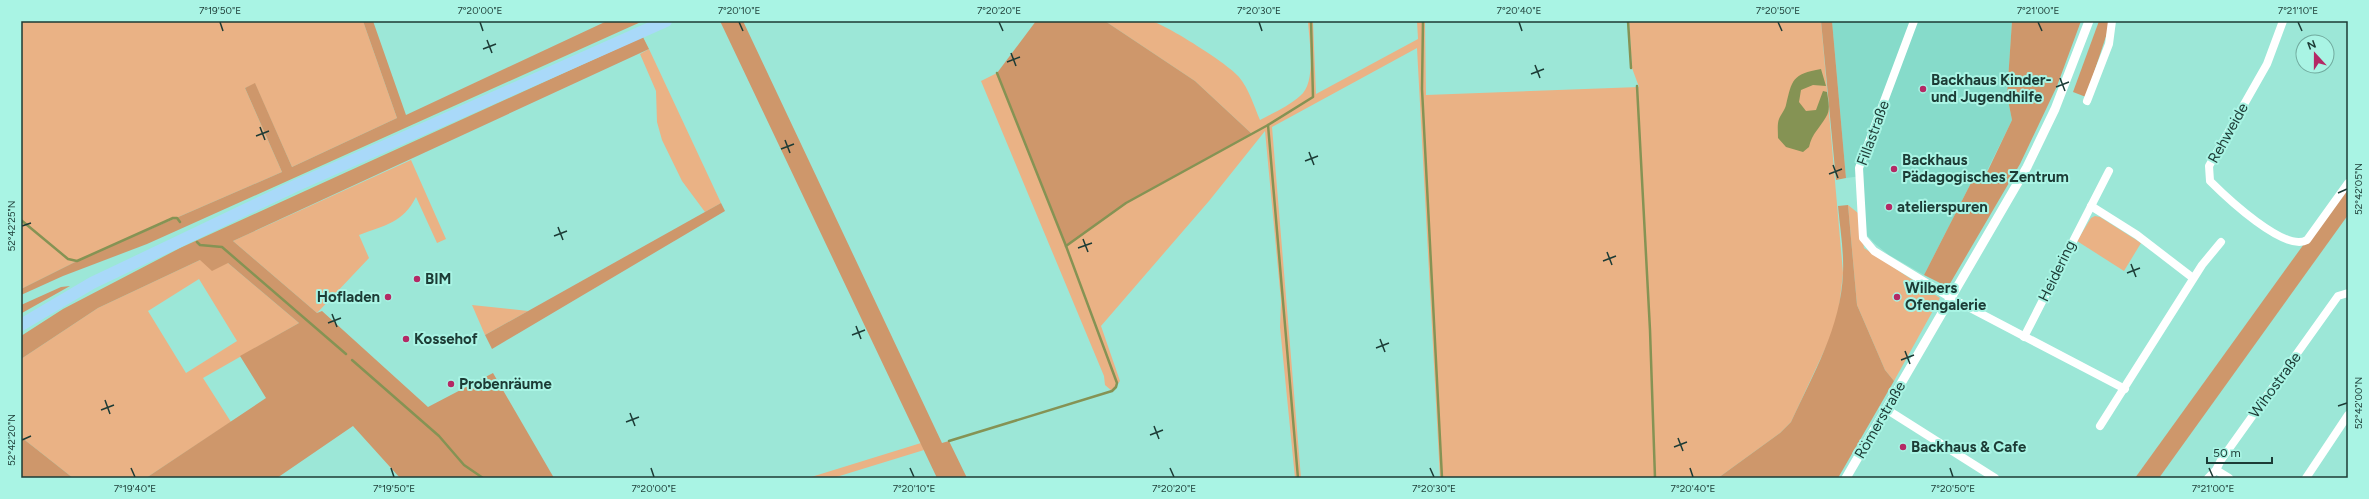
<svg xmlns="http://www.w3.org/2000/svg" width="2369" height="499" font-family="Figtree,sans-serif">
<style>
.built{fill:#86dbca}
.green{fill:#eab285;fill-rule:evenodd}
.forest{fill:#ce976b}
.water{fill:#859354}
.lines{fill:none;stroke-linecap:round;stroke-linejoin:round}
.stream{stroke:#859354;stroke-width:2.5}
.minor{stroke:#fff;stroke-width:8}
.tertiary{stroke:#fff;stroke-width:9}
.primary{stroke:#a9d9f9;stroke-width:12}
.ticks{fill:none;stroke:#1c3b35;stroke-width:1.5}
.poi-dot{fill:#b42965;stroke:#a9f4e4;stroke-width:1.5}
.labels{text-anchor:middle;stroke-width:4;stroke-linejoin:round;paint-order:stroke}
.poi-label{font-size:15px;font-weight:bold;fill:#1c3b35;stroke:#a9f4e4;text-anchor:start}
.street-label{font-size:15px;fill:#1c3b35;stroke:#a9f4e4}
.neatline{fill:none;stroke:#1c3b35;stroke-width:1.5}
.ticks-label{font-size:10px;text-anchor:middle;fill:#1c3b35}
</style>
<rect width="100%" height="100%" fill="#9ce7d7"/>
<!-- built -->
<polygon class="built" points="1832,21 2012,21 2007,95 2012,120 1981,183 1973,179 1924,275 1889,255 1874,243 1866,234 1862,176 1846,178"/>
<!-- green -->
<g class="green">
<polygon points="21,21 363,21 397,118 292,167 255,84 245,88 282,172 77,261 21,289"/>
<path d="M1105 21C1119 21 1137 18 1151 21 1165 24 1230 65 1239 77 1249 89 1254 106 1260 120 1273 113 1289 106 1300 96 1317 83 1309 40 1308 21H1313L1316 94 1418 39 1417 21H1425L1426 95 1639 87 1632 68 1629 21H1821L1843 273 1839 308 1832 334 1791 422 1780 433 1718 478H1440L1417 48 1272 127 1301 478H1295L1280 327 1281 301 1265 131 1209 201 1101 326 1120 381 1112 391 1105 385 1104 376 981 81 997 73 1066 246 1126 203 1252 134 1195 81Z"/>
<polygon points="649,49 721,203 705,212 682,181 662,140 657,122 656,91 640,54"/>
<path d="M411 160 446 239 437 243 416 197C403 223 385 225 359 235L369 258 317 313 233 241Z"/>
<polygon points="1848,205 1858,213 1864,248 1940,298 1894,381 1885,370 1857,305"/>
<polygon points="2095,216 2100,217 2141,243 2124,271 2077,241 2091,218"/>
<path d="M200 260 228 263 299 323 203 378 231 422 146 478H73L21 437V359L98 308ZM199 279 237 341 186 373 148 311Z"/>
<polygon points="472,305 528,311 485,335"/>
<polygon points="921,443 924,450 833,478 808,478"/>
</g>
<!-- forest -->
<g class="forest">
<polygon points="363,21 373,21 406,115 607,21 643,21 147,244 63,276 21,295 21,289 77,261 282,172 245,88 255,83 292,167 397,118"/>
<polygon points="720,21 743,21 942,443 949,441 967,478 937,478"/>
<polygon points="1036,21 1105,21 1195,81 1252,134 1126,203 1066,246 997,73"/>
<polygon points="1821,21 1832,21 1846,178 1836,180"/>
<polygon points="2012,21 2081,21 2057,86 2020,164 1948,287 1924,275 1973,179 1982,183 2012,120 2007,95"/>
<polygon points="2099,21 2111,21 2086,97 2073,92"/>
<polygon points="643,37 649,49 233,241 317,313 322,311 428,407 493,373 554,478 400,478 353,426 277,478 146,478 266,398 240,356 299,323 228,263 212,271 200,260 98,308 21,359 21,336 63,309 180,248"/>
<polygon points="2348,183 2348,215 2159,478 2135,478"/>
<polygon points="721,203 725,211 492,349 485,335"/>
<path d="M1848 205 1857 305 1885 370 1894 381 1838 478H1718L1780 433 1791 422C1813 374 1841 327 1843 273 1844 251 1840 228 1838 206Z"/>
<polygon points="70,286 22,313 21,314 21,305 61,287"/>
<polygon points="21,437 73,478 21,478"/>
</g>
<!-- water -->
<path class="water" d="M1821 69 1826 86 1813 85 1801 90 1799 102 1806 111 1816 110 1823 91 1827 92C1828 100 1831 110 1826 117 1820 128 1812 133 1809 147L1803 152 1786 147 1778 138C1778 132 1777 124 1779 119 1781 114 1785 110 1786 105 1792 80 1792 74 1821 69Z"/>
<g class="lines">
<!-- stream -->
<g class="stream">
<polyline points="1423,21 1422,89 1442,478"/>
<polyline points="1628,21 1631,68"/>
<polyline points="1637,86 1650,330 1655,478"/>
<polyline points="1268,125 1298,478"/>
<polyline points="21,220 68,259 77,261 173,218 177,218 180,222"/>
<polyline points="197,242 200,245 222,247 346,354"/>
<polyline points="1066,246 1126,203 1268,125 1313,97 1311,21"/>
<polyline points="352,360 439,436 464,465 483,478"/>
<polyline points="949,441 1112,391 1116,387 1117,383 1066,246 997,73"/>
</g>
<!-- minor -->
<g class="minor">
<polyline points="1914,21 1859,168 1863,238 1874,251 1951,298 2125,389"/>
<path d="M2283 21 2267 64 2209 166 2210 181C2226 197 2285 253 2307 240L2348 183"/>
<polyline points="2087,101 2109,44 2112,21"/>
<polyline points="2091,206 2137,235 2193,278"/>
<polyline points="2024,337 2109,171"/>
<polyline points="1886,409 1995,478"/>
<polyline points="2100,426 2202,265 2221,242"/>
<polyline points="2216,470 2229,478"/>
<polyline points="2208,478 2216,470 2221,460 2338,296 2348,293"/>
<polyline points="2306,478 2348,415"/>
</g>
<!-- tertiary -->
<polyline class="tertiary" points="1846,478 2027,167 2055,109 2089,21"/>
<!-- primary -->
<polyline class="primary" points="21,325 92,283 295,186 666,21"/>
</g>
<!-- ticks -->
<path class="ticks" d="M220 22 223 31M480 22 483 31M739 22 743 31M999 22 1003 31M1259 22 1262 31M1519 22 1522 31M1778 22 1782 31M2038 22 2042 31M2298 22 2302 31M487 40 492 53M483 49 496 44M1011 53 1016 66M1007 62 1020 57M1535 65 1540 78M1531 74 1544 69M2060 78 2065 91M2056 87 2069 82M260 127 265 140M256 136 269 131M785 140 790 153M781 149 794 144M1309 152 1314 165M1305 161 1318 156M1833 165 1838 178M1829 174 1842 169M2338 193 2347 189M22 226 31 223M558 227 563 240M554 236 567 231M1083 239 1088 252M1078 248 1092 243M1607 252 1612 265M1603 261 1616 256M2131 264 2136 277M2127 273 2140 268M332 314 337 327M328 323 341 318M856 326 861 339M852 335 865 330M1380 339 1385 352M1376 348 1389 343M1905 351 1910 364M1901 360 1914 355M105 400 110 414M2338 406 2347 403M101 410 114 405M630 413 635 426M626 422 639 417M1154 426 1159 439M1150 435 1163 430M1678 438 1683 451M22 440 31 436M1674 447 1687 442M131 468 135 477M391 468 394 477M651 468 654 477M910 468 914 477M1170 468 1174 477M1430 468 1434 477M1690 468 1693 477M1950 468 1953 477M2209 468 2213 477"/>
<!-- markers -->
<g class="poi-dot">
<circle cx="1923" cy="89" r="4"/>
<circle cx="1894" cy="169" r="4"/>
<circle cx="1889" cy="207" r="4"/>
<circle cx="417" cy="279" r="4"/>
<circle cx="388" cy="297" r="4"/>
<circle cx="1897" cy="297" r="4"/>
<circle cx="406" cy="339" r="4"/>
<circle cx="451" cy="384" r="4"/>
<circle cx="1903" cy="447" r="4"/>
</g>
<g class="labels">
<!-- poi labels -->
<g class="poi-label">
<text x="1931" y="85">Backhaus Kinder-<tspan x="1931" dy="17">und Jugendhilfe</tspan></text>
<text x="1902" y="165">Backhaus<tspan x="1902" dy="17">Pädagogisches Zentrum</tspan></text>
<text x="1897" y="212">atelierspuren</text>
<text x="425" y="284">BIM</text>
<text x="1905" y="293">Wilbers<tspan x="1905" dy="17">Ofengalerie</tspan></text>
<text x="380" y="302" text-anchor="end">Hofladen</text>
<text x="414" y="344">Kossehof</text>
<text x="459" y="389">Probenräume</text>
<text x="1911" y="452">Backhaus &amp; Cafe</text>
</g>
<!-- street labels -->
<g class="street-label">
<text transform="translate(1873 133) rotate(-70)" y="5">Fillastraße</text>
<text transform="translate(2228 133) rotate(-61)" y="5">Rehweide</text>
<text transform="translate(2057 271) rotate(-64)" y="5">Heidering</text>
<text transform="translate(2275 385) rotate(-54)" y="5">Wihostraße</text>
<text transform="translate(1880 420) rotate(-60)" y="5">Römerstraße</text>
</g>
</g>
<!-- border -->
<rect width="2369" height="499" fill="none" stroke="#a9f4e4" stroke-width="44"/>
<!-- north arrow -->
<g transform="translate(2315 54) rotate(339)"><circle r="19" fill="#a9f4e4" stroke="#71aa9e"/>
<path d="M0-3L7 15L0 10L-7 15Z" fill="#b42965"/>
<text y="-6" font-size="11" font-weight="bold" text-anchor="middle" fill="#1c3b35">N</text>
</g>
<!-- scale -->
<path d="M2207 457v6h65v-6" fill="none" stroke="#1c3b35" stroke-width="2"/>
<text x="2213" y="457" font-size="12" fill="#1c3b35" stroke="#a9f4e4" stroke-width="3" paint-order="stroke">50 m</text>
<rect x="22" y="22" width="2325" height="455" class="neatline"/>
<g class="ticks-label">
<text x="220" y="14">7°19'50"E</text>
<text x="480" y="14">7°20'00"E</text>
<text x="739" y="14">7°20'10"E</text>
<text x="999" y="14">7°20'20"E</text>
<text x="1259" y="14">7°20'30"E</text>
<text x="1519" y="14">7°20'40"E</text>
<text x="1778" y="14">7°20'50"E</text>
<text x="2038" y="14">7°21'00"E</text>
<text x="2298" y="14">7°21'10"E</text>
<text transform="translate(2358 189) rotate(-90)" y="4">52°42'05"N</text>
<text transform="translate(11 226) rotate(-90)" y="4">52°42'25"N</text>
<text transform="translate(2358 403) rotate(-90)" y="4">52°42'00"N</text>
<text transform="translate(11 440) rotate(-90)" y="4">52°42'20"N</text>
<text x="135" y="492">7°19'40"E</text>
<text x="394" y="492">7°19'50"E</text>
<text x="654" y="492">7°20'00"E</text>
<text x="914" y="492">7°20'10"E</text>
<text x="1174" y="492">7°20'20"E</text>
<text x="1434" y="492">7°20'30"E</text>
<text x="1693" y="492">7°20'40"E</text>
<text x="1953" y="492">7°20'50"E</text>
<text x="2213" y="492">7°21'00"E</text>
</g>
</svg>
